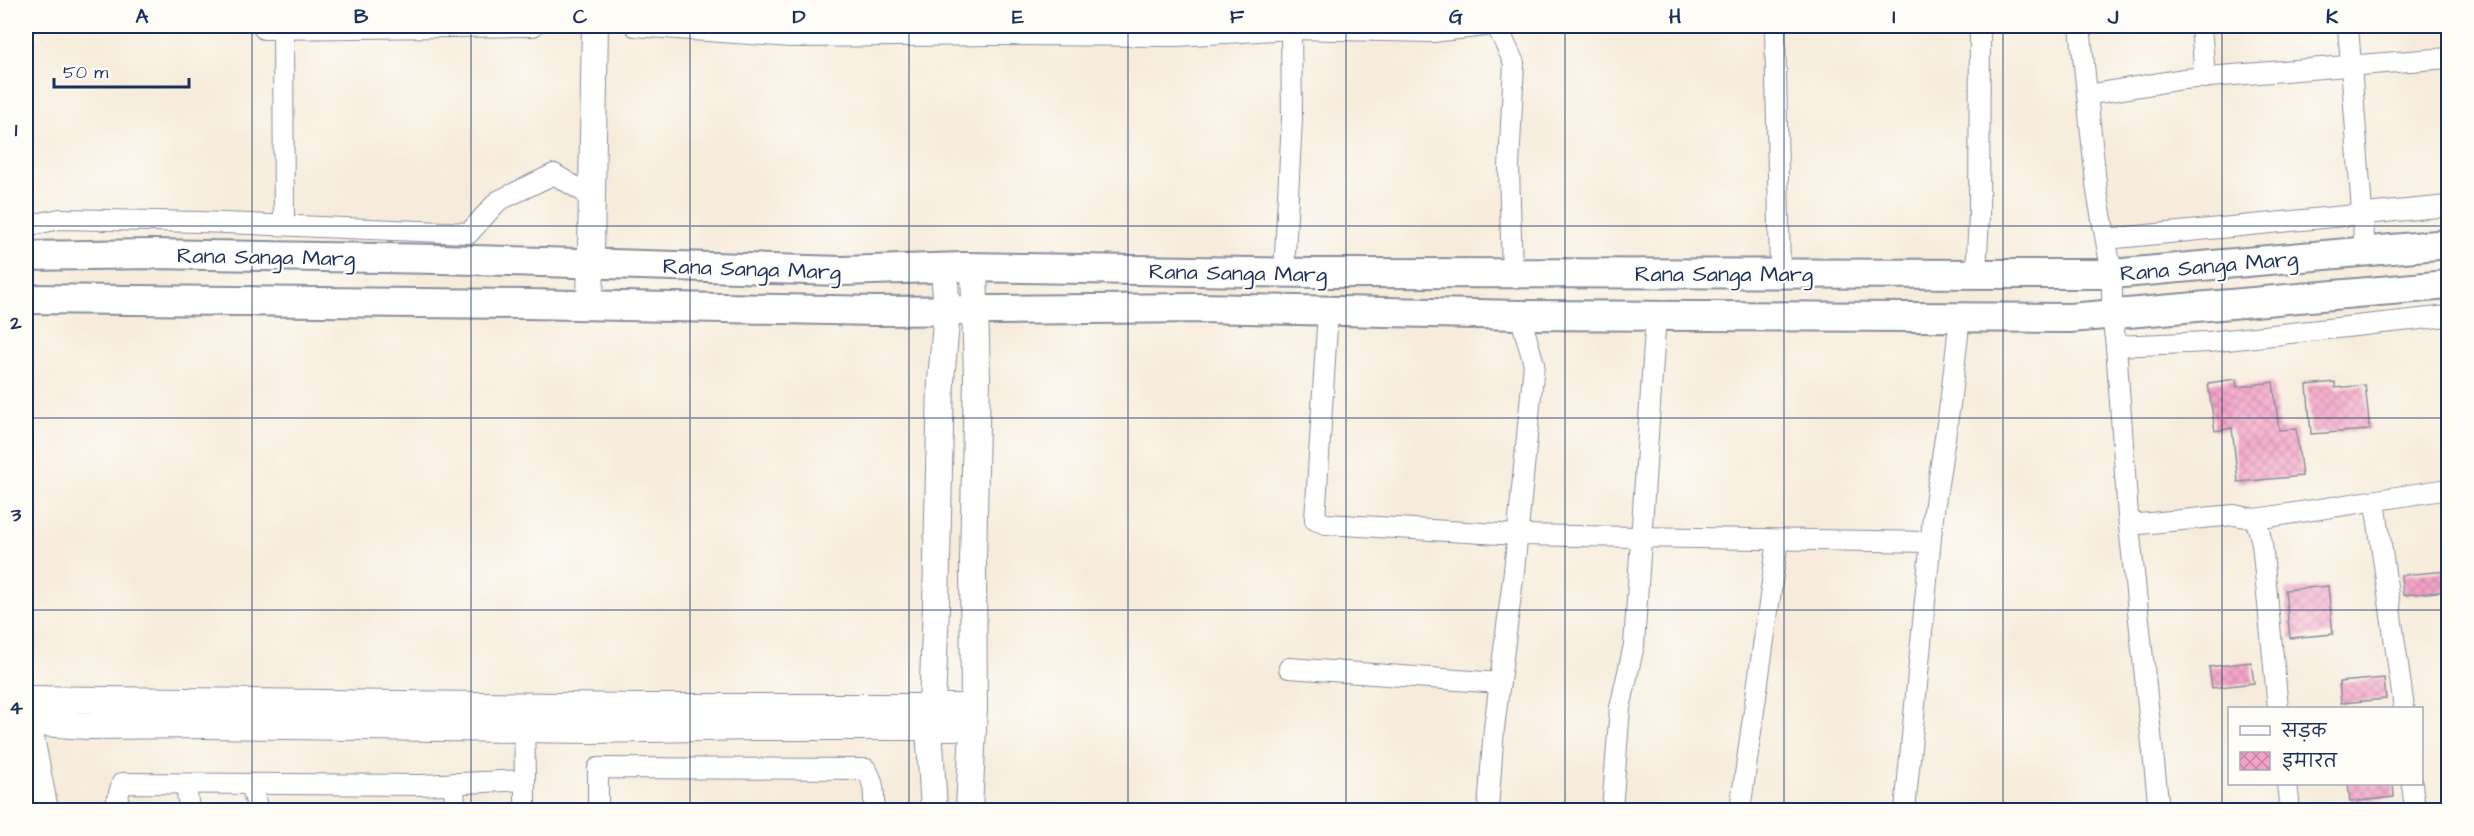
<svg xmlns="http://www.w3.org/2000/svg" width="2474" height="836" font-family="'Architects Daughter','Playpen Sans Deva',sans-serif">
<style>
.building{fill:url(#building-cross-hatch)}
.lines{fill:none;stroke-linecap:round;stroke-linejoin:round}
.minor-casing{stroke:#898e9c;stroke-width:22}
.tertiary-casing{stroke:#898e9c;stroke-width:28}
.secondary-casing{stroke:#898e9c;stroke-width:32}
.minor{stroke:#fff;stroke-width:20}
.tertiary{stroke:#fff;stroke-width:26}
.secondary{stroke:#fff;stroke-width:28}
.grid{fill:none;stroke:#1b2f5e;stroke-width:1.5;stroke-opacity:0.55}
.labels{text-anchor:middle;stroke-width:4.5;stroke-linejoin:round;paint-order:stroke}
.street-label{font-size:22px;fill:#1b2f5e;stroke:#fdfcf7}
.neatline{fill:none;stroke:#1b2f5e;stroke-width:2}
.grid-label{font-size:20px;text-anchor:middle;font-weight:bold;fill:#1b2f5e}
</style>
<defs>
<pattern id="building-cross-hatch" width="8" height="8" patternUnits="userSpaceOnUse" patternTransform="scale(1.5)"><rect width="8" height="8" fill="#f5a2c6"/><path d="M0 0l8 8M0 8l8-8" fill="none" stroke="#c684a4"/></pattern>
</defs>
<rect width="100%" height="100%" fill="#fdfcf7"/>
<filter id="ink" filterUnits="userSpaceOnUse"><feTurbulence type="fractalNoise" baseFrequency=".0167" numOctaves="2"/><feDisplacementMap in="SourceGraphic" scale="12" xChannelSelector="R" yChannelSelector="G"/><feConvolveMatrix kernelMatrix="1 2 1 2 8 2 1 2 1" color-interpolation-filters="sRGB"/></filter>
<filter id="wash" filterUnits="userSpaceOnUse"><feTurbulence type="fractalNoise" baseFrequency=".008" numOctaves="4" result="noise"/><feDisplacementMap in="SourceGraphic" scale="24" xChannelSelector="R" yChannelSelector="G"/><feGaussianBlur stdDeviation="1.35" result="paint"/><feColorMatrix in="noise" values="0 0 0 0 0 0 0 0 0 0 0 0 0 0 0 0 0 1.4 0 .05"/><feComposite in="paint" operator="in"/></filter>
<g filter="url(#wash)">
<rect width="100%" height="100%" fill="#f7ecdb"/>
<g id="blocks">
<!-- building -->
<g class="building">
<polygon points="2236,379 2237,387 2273,382 2279,430 2296,429 2302,476 2238,482 2232,428 2215,431 2208,383"/>
<polygon points="2335,382 2335,388 2365,385 2370,430 2311,434 2307,385"/>
<polygon points="2448,571 2448,591 2403,595 2401,575"/>
<polygon points="2328,586 2333,634 2290,638 2285,590"/>
<polygon points="2251,662 2254,683 2212,688 2209,667"/>
<polygon points="2384,678 2386,699 2341,703 2339,682"/>
<polygon points="2348,783 2393,783 2394,797 2350,802"/>
</g>
</g>
</g>
<g filter="url(#ink)">
<use href="#blocks" fill-opacity="0" stroke="#898e9c" stroke-width="1.5"/>
<g class="lines">
<!-- minor casing -->
<g class="minor-casing">
<g id="minor">
<polyline points="264,26 264,29 533,26"/>
<polyline points="635,26 792,37 999,35 1176,36 1291,29 1432,32 1485,26"/>
<polyline points="1497,26 1514,63 1509,167 1512,273"/>
<polyline points="1775,26 1780,273"/>
<polyline points="2080,26 2097,192 2112,274 2112,315 2116,346 2128,516 2159,810"/>
<polyline points="2201,26 2205,78"/>
<polyline points="2348,26 2365,251"/>
<polyline points="283,29 284,225"/>
<polyline points="2087,95 2183,79 2448,58"/>
<polyline points="26,226 60,219 200,222 469,233 498,201 554,174 592,197"/>
<polyline points="2106,239 2448,206"/>
<polyline points="1284,273 1292,119 1291,26"/>
<polyline points="1976,274 1979,216 1980,26"/>
<polyline points="1328,311 1315,520 1326,524 1518,535 1930,542"/>
<polyline points="2116,346 2208,342 2448,316"/>
<polyline points="2375,501 2404,708"/>
<polyline points="2256,519 2448,489"/>
<polyline points="2129,525 2234,515 2256,519 2262,543 2278,708"/>
<polyline points="1289,668 1500,683"/>
<polyline points="525,780 525,810"/>
<polyline points="454,783 455,810"/>
<polyline points="186,784 189,810"/>
<polyline points="251,784 258,810"/>
<polyline points="2287,784 2290,810"/>
<polyline points="2412,784 2415,810"/>
<polyline points="114,810 122,783 421,785 525,780 524,717"/>
<path d="M598 810V768L866 769C875 783 874 794 874 810"/>
<polyline points="1488,810 1494,728 1514,571 1534,364 1520,315"/>
<polyline points="1612,810 1620,708 1634,645 1656,315"/>
<polyline points="1740,810 1778,540"/>
<polyline points="1905,810 1933,517 1950,404 1960,317"/>
</g>
</g>
<!-- tertiary casing -->
<g class="tertiary-casing">
<g id="tertiary">
<polyline points="590,306 595,26"/>
<polyline points="26,699 639,707 974,707"/>
<polyline points="26,712 45,810"/>
<polyline points="26,722 88,726 206,725 592,730 755,727 973,727"/>
<polyline points="934,810 929,726 932,707 936,606 941,380 947,312 944,268"/>
<polyline points="969,810 974,707 973,560 977,379 974,267"/>
</g>
</g>
<!-- secondary casing -->
<g class="secondary-casing">
<g id="secondary">
<polyline points="26,256 152,254 440,259 842,271 964,267 1313,273 2112,274 2448,244"/>
<polyline points="26,299 527,304 877,311 1201,308 1520,315 2070,318 2448,285"/>
</g>
</g>
<!-- minor -->
<use href="#minor" class="minor"/>
<!-- tertiary -->
<use href="#tertiary" class="tertiary"/>
<!-- secondary -->
<use href="#secondary" class="secondary"/>
</g>
</g>
<!-- grid -->
<path class="grid" d="M252 26V810M471 26V810M690 26V810M909 26V810M1128 26V810M1346 26V810M1565 26V810M1784 26V810M2003 26V810M2222 26V810M26 226H2448M26 418H2448M26 610H2448"/>
<g class="labels">
<!-- street labels -->
<g class="street-label">
<text transform="translate(266 256) rotate(1)" y="8">Rana Sanga Marg</text>
<text transform="translate(2209 265) rotate(-5)" y="8">Rana Sanga Marg</text>
<text transform="translate(752 268) rotate(2)" y="8">Rana Sanga Marg</text>
<text transform="translate(1238 272) rotate(1)" y="8">Rana Sanga Marg</text>
<text x="1724" y="281">Rana Sanga Marg</text>
</g>
</g>
<!-- margin -->
<rect width="2474" height="836" fill="none" stroke="#fdfcf7" stroke-width="66"/>
<!-- legend -->
<rect x="2228" y="707" width="195" height="78" fill="#fdfcf7" stroke="#a3aaba" stroke-width="1.5"/>
<rect x="2240" y="726" width="30" height="9" fill="#ffffff" stroke="#a3aaba" stroke-width="1.5"/>
<text x="2282" y="737" font-size="18" fill="#1b2f5e">सड़क</text>
<rect x="2240" y="752" width="30" height="18" fill="url(#building-cross-hatch)" stroke="#a3aaba" stroke-width="1.5"/>
<text x="2282" y="767" font-size="18" fill="#1b2f5e">इमारत</text>
<!-- scale -->
<path d="M54 78v9h135v-9" fill="none" stroke="#1b2f5e" stroke-width="3"/>
<text x="63" y="78" font-size="18" fill="#1b2f5e" stroke="#fdfcf7" stroke-width="4.5" paint-order="stroke">50 m</text>
<rect x="33" y="33" width="2408" height="770" class="neatline"/>
<g class="grid-label">
<text x="142" y="23">A</text>
<text x="361" y="23">B</text>
<text x="580" y="23">C</text>
<text x="799" y="23">D</text>
<text x="1018" y="23">E</text>
<text x="1237" y="23">F</text>
<text x="1456" y="23">G</text>
<text x="1675" y="23">H</text>
<text x="1894" y="23">I</text>
<text x="2113" y="23">J</text>
<text x="2332" y="23">K</text>
<text x="16" y="136">1</text>
<text x="16" y="329">2</text>
<text x="16" y="521">3</text>
<text x="16" y="714">4</text>
</g>
</svg>
